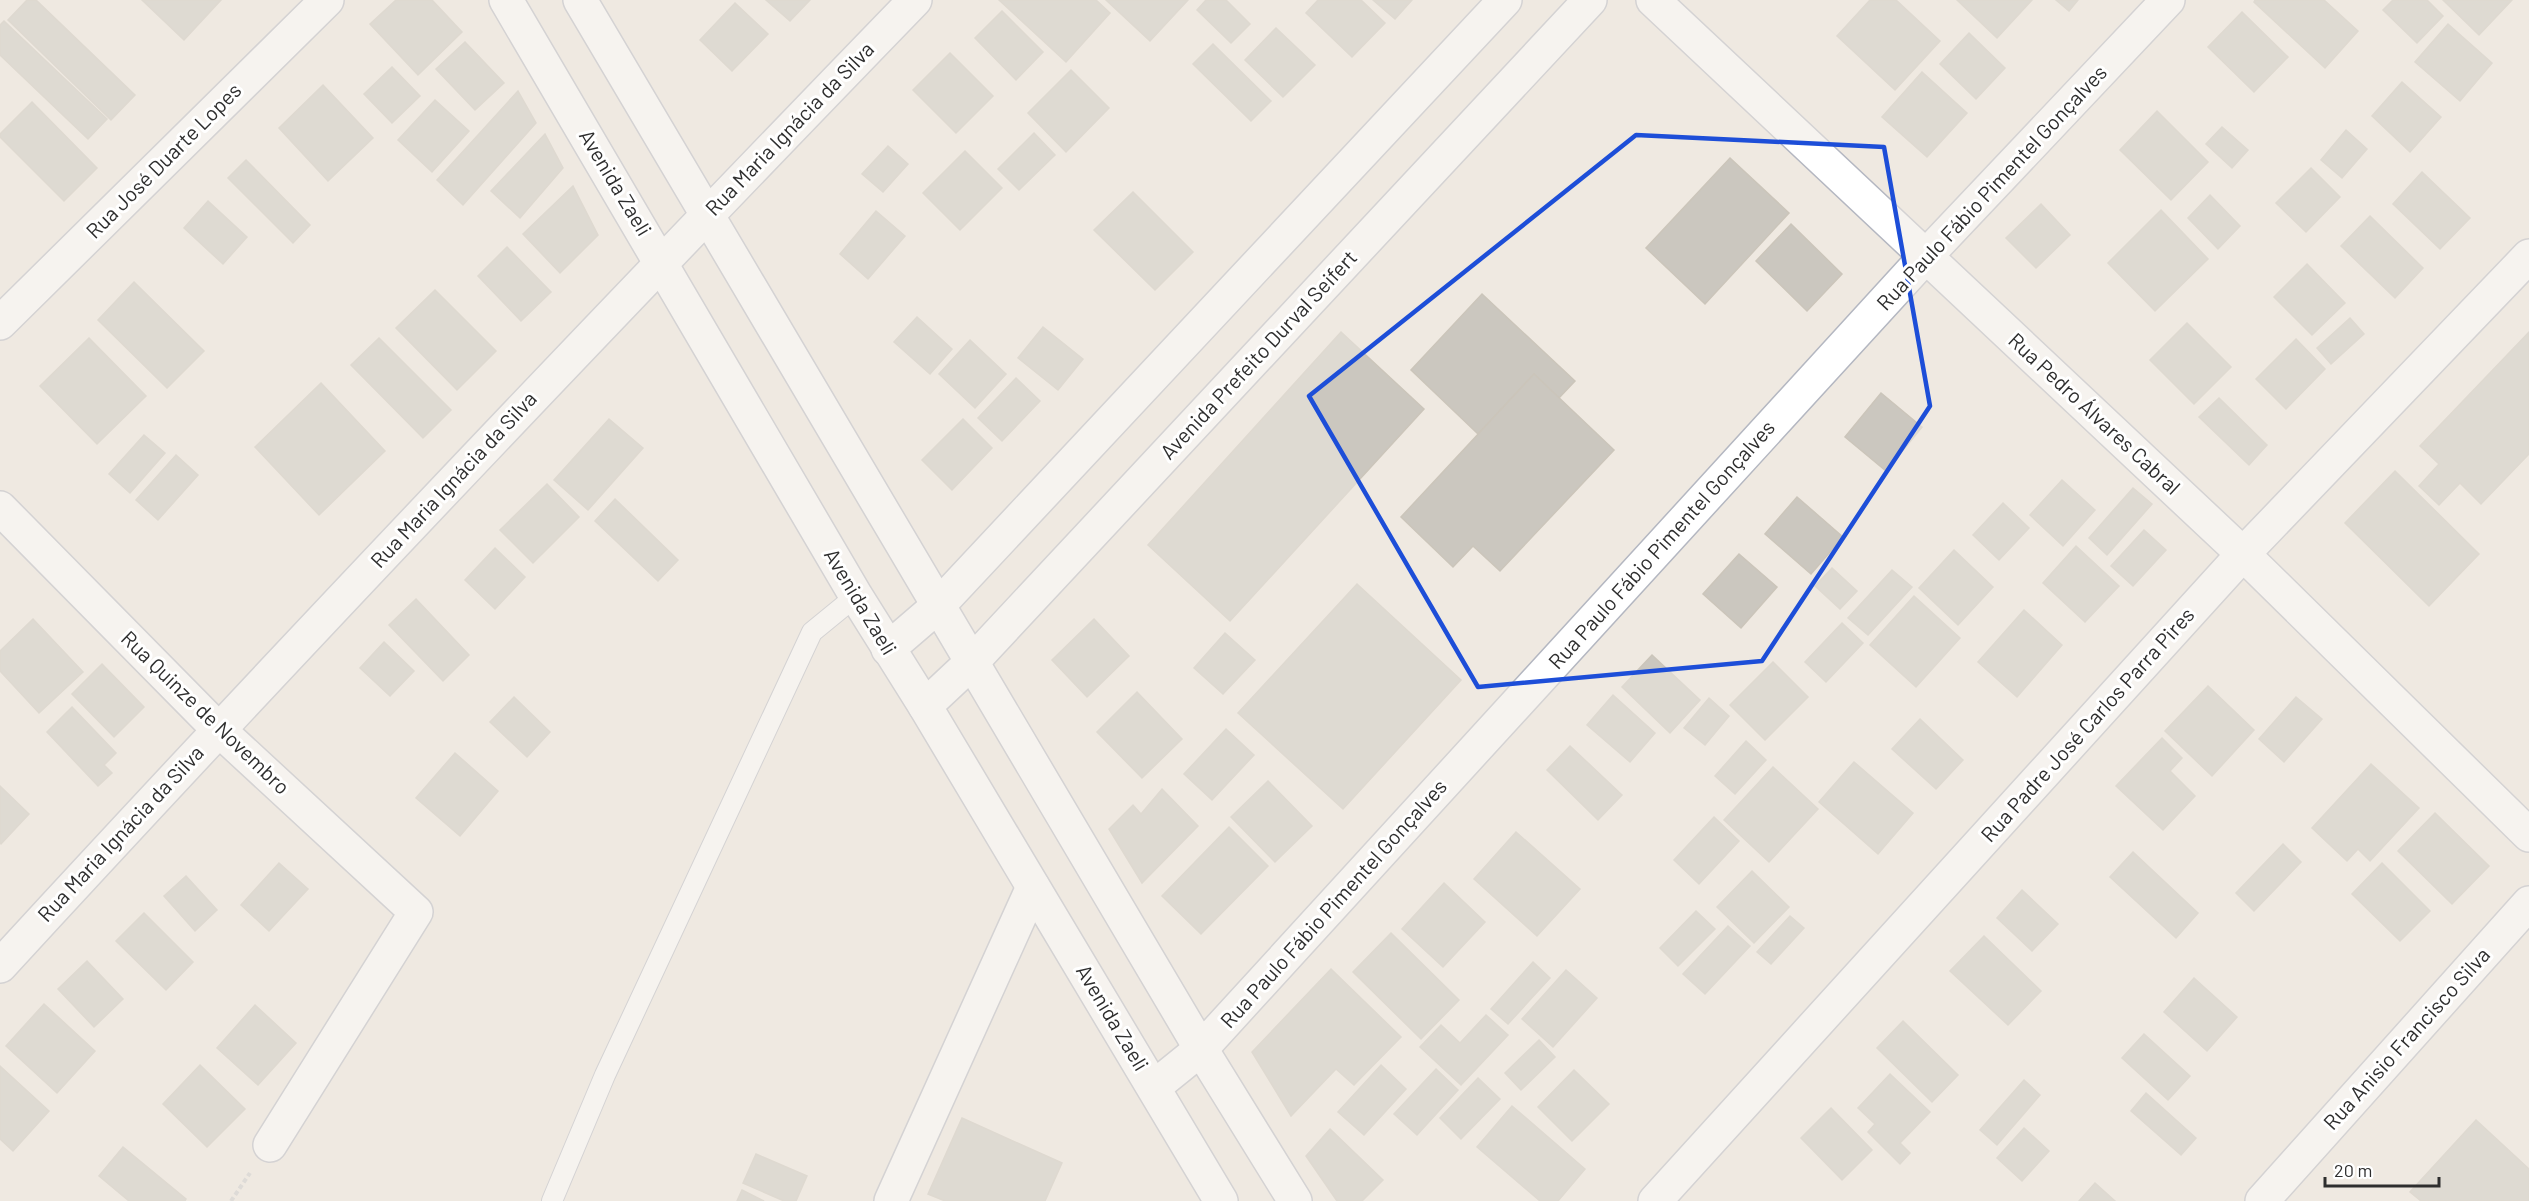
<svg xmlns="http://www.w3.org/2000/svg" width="2529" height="1201" font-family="Barlow,sans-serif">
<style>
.building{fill:#cbc7bf;stroke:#cbc5ba;stroke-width:1.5}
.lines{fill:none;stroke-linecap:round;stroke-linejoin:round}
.lane-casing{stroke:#b4b7c1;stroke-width:22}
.street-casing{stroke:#b4b7c1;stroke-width:36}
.secondary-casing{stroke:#b4b7c1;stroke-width:36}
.path{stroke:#c9c9c9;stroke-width:4;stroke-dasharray:4.5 3;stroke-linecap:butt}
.lane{stroke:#fff;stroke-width:20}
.street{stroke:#fff;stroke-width:33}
.secondary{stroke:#fff;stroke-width:33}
.marked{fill:none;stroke:#1d4ed8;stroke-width:4.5;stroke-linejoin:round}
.labels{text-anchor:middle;stroke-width:6;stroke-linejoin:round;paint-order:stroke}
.street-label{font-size:21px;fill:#2e2e2e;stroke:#fff}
</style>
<rect width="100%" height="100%" fill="#efe9e1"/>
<!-- building -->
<g class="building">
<polygon points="27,0 36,0 135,95 111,120 8,20"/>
<polygon points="142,0 221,0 184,40"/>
<polygon points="396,0 432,0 462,32 418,75 370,24"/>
<polygon points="766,0 810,0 790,21"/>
<polygon points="999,0 1096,0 1110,13 1066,62"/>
<polygon points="1106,0 1188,0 1150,41"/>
<polygon points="1206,0 1226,0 1250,24 1231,43 1197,10"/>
<polygon points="1318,0 1361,0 1385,23 1352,57 1306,13"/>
<polygon points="1373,0 1412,0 1395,19"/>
<polygon points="1870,0 1896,0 1940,41 1895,90 1837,36"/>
<polygon points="1957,0 2032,0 1997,38"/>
<polygon points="2056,0 2078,0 2069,11"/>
<polygon points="2255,0 2324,0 2358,31 2325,68 2254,2"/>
<polygon points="2393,0 2427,0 2443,16 2417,43 2383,10"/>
<polygon points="2443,0 2512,0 2479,35"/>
<polygon points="735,3 768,34 732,71 700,40"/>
<polygon points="1002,11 1043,52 1016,80 975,38"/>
<polygon points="2242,12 2288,57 2254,92 2208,47"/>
<polygon points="4,21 107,119 88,139 0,55 0,25"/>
<polygon points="2448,24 2492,63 2460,101 2415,62"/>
<polygon points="1276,28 1315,65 1283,97 1245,60"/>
<polygon points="1969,33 2005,68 1976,99 1940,64"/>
<polygon points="465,42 504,83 475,110 436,69"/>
<polygon points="1213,44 1271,101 1251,121 1193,64"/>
<polygon points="950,53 993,96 956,133 913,90"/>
<polygon points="392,67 420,96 392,123 364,94"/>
<polygon points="1071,70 1109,108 1066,152 1028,113"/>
<polygon points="1922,72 1967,113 1927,157 1882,117"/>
<polygon points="2402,82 2441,117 2410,152 2372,116"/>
<polygon points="323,85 373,138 328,181 279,128"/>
<polygon points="518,91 536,123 463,205 437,180"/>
<polygon points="435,100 469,131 432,172 398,140"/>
<polygon points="32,102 97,168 64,201 0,137 0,134"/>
<polygon points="2157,111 2208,162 2171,200 2120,150"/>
<polygon points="2222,127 2248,150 2232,168 2206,144"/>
<polygon points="2346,130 2367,149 2342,178 2321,160"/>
<polygon points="1034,133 1055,155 1019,190 998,169"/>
<polygon points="545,134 563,168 520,218 491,191"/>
<polygon points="888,146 908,164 883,192 862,174"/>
<polygon points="965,151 1002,188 960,230 923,193"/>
<polygon points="1730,158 1789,213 1705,304 1646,248"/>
<polygon points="246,160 310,225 293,243 228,178"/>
<polygon points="2311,168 2340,197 2306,232 2276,203"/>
<polygon points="2422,172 2470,218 2440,249 2393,204"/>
<polygon points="573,186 598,235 560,273 523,234"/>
<polygon points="1133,192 1193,252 1155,290 1094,230"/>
<polygon points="2210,195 2240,226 2218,249 2188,218"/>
<polygon points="208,201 247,237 223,264 184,228"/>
<polygon points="2041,204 2070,235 2036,268 2006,238"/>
<polygon points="2161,210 2208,259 2155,311 2108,263"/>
<polygon points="876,211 905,236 868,279 840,254"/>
<polygon points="2370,216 2423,268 2395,298 2341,246"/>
<polygon points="1791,224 1842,274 1807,311 1756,261"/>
<polygon points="507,247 551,292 521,321 478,276"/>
<polygon points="2307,264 2345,303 2312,335 2274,297"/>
<polygon points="134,282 204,351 167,388 98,320"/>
<polygon points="435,290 496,351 457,390 396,328"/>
<polygon points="1482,294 1575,381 1559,398 1534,374 1478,434 1411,370"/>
<polygon points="917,317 952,349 930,374 894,342"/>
<polygon points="2350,318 2364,334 2331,364 2317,348"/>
<polygon points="2187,323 2231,367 2194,404 2150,360"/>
<polygon points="1043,327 1083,359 1058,390 1018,358"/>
<polygon points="1341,332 1424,409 1230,621 1148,545"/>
<polygon points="2529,332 2529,454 2481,504 2460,483 2439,505 2419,486 2439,464 2420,446"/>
<polygon points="89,338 146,396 97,444 40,386"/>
<polygon points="379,338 451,410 423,438 351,365"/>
<polygon points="2296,339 2325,369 2286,409 2256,379"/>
<polygon points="970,340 1006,374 975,408 939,374"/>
<polygon points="1534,374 1614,450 1500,571 1473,546 1453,567 1401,517"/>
<polygon points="1016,378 1040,401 1002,441 978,418"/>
<polygon points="321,383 385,451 319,515 255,447"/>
<polygon points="1881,393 1922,427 1886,471 1845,437"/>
<polygon points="2219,398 2267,445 2249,465 2199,417"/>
<polygon points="609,419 643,448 588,510 554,480"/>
<polygon points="963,419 992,448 952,490 922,460"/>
<polygon points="144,435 165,453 130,493 109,474"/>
<polygon points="176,455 198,475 158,520 136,500"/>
<polygon points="2395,471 2479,554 2429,606 2345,523"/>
<polygon points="2062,480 2095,510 2063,546 2030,515"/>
<polygon points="547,484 579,517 533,563 500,530"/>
<polygon points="2133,488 2152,504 2107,555 2089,538"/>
<polygon points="1797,497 1843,537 1811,574 1765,534"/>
<polygon points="615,499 678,560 658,581 595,521"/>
<polygon points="2003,503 2029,528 1999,560 1973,535"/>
<polygon points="2144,530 2166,550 2133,586 2111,566"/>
<polygon points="2076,546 2119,586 2085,622 2043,583"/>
<polygon points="495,548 525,577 495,609 465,580"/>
<polygon points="1954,550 1993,587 1958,625 1919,588"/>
<polygon points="1739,554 1777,587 1741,628 1703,594"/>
<polygon points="1832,568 1857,591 1840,609 1815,586"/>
<polygon points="1892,570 1912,587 1868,635 1848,618"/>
<polygon points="1357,584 1461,680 1343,809 1238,713"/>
<polygon points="1914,596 1960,638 1916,687 1870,645"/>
<polygon points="416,599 469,655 443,681 389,625"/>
<polygon points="2024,610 2062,645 2017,697 1978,662"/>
<polygon points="33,619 83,672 39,713 0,671 0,651"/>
<polygon points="1094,619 1129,656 1087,697 1052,660"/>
<polygon points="1842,623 1863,643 1826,682 1805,662"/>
<polygon points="1225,633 1255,660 1223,694 1194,668"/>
<polygon points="384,642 414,671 390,696 360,668"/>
<polygon points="1652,655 1700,700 1670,733 1622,687"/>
<polygon points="1773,662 1808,697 1765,740 1730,705"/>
<polygon points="102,664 144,707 114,737 72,694"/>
<polygon points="2208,686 2254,730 2212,776 2165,731"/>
<polygon points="1137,692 1182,739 1142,778 1097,732"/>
<polygon points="1613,695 1655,733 1630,762 1587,725"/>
<polygon points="514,697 550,732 527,757 490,722"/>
<polygon points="2296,697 2322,719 2284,762 2259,739"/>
<polygon points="1709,698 1729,716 1705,745 1684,728"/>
<polygon points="72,707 116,753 104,765 112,773 98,786 47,732"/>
<polygon points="1920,719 1963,760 1936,789 1892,749"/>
<polygon points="1226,729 1254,755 1212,800 1184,774"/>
<polygon points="2162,738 2182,758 2170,771 2195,796 2163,830 2116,786"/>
<polygon points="1746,741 1766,760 1735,794 1715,776"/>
<polygon points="1570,746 1622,795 1598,820 1547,770"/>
<polygon points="455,753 498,791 460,836 416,798"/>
<polygon points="1854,762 1913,813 1878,854 1819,802"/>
<polygon points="2371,764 2419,808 2370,861 2358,849 2347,861 2312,828"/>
<polygon points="1773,767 1818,809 1769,862 1724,820"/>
<polygon points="1268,781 1312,826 1275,862 1231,817"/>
<polygon points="0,786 29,814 1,844 0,843"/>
<polygon points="1162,789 1198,826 1142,883 1109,829 1133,805 1141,814"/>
<polygon points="2435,813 2489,866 2452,904 2398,851"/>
<polygon points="1714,817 1739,841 1699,884 1674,860"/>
<polygon points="1229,827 1268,866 1201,934 1162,896"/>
<polygon points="1516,832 1580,889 1537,936 1474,879"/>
<polygon points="2283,844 2301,862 2254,911 2236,893"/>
<polygon points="2133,852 2198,913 2176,938 2110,877"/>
<polygon points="279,863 308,889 269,931 241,905"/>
<polygon points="2382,863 2430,911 2400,941 2352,894"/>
<polygon points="1752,871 1789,907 1754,943 1717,907"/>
<polygon points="186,876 217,910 195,931 164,896"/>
<polygon points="1444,883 1485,922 1443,967 1402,929"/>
<polygon points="2022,890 2058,924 2032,951 1997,918"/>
<polygon points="1696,911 1715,929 1678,966 1660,948"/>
<polygon points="144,913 193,962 166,990 116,941"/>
<polygon points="1790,916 1804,928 1771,964 1757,952"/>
<polygon points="1728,926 1750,946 1705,994 1683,974"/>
<polygon points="1391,933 1459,1000 1421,1039 1353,972"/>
<polygon points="1984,936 2041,991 2008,1025 1950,971"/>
<polygon points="87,961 123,999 94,1027 58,989"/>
<polygon points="1533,962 1550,978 1508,1024 1491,1009"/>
<polygon points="1331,969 1401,1037 1354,1085 1336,1069 1291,1116 1252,1052"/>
<polygon points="1566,970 1597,998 1553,1047 1522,1019"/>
<polygon points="2194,978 2237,1017 2207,1051 2164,1012"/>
<polygon points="44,1004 95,1051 57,1093 6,1046"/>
<polygon points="255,1005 296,1043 258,1085 217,1048"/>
<polygon points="1486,1015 1508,1035 1461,1085 1420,1047 1441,1025 1460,1043"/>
<polygon points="1903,1021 1958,1075 1932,1102 1877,1048"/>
<polygon points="2144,1034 2190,1076 2168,1100 2122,1058"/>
<polygon points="1539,1040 1555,1057 1521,1090 1505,1073"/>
<polygon points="200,1065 245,1109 207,1147 163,1104"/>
<polygon points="1381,1065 1406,1089 1364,1135 1338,1112"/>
<polygon points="0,1066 49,1111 13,1151 0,1139"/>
<polygon points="1436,1069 1458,1090 1417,1135 1394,1114"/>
<polygon points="1574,1070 1609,1104 1572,1141 1538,1107"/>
<polygon points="1890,1074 1930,1112 1900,1143 1910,1153 1900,1164 1868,1132 1875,1124 1858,1108"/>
<polygon points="1478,1078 1500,1099 1461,1139 1440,1118"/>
<polygon points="2024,1080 2040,1095 1997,1145 1980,1130"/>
<polygon points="2146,1093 2196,1138 2181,1155 2131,1111"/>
<polygon points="1512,1106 1585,1169 1558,1201 1540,1201 1477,1147"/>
<polygon points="1831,1108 1872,1150 1842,1180 1801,1138"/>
<polygon points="962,1118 1062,1163 1045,1201 945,1201 928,1194"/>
<polygon points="2476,1120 2529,1169 2529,1201 2421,1201 2410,1192"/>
<polygon points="2024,1128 2049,1151 2022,1181 1997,1158"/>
<polygon points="1330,1129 1383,1180 1362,1201 1337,1201 1306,1156"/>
<polygon points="123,1147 186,1199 185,1201 129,1201 99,1176"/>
<polygon points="756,1154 807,1176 796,1201 784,1201 743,1183"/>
<polygon points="2095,1183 2115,1201 2079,1201"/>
<polygon points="742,1190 764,1201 737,1201"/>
</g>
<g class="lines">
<!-- lane casing -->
<g class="lane-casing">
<polyline id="lane" points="552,1201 605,1075 812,632 856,596"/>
</g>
<!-- street casing -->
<g class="street-casing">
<g id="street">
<polyline points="1653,0 2243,554 2529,835"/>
<polyline points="0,323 327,0"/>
<polyline points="0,508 218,729 416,912 270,1145"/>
<path d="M0 966C300 640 606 319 915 0"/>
<polyline points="1154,1087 1201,1049 1926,256 2168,0"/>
<polyline points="891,1201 1033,887"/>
<polyline points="1655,1201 2243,554 2529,256"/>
<polyline points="2262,1201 2529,903"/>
</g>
</g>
<!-- secondary casing -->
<g class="secondary-casing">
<g id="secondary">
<polyline points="506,0 856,596 925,706 1221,1201"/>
<polyline points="580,0 1201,1049 1295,1201"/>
<polyline points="888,649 938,606 1505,0"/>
<polyline points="925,706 973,661 1590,0"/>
</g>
</g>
<!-- path -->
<polyline class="path" points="231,1201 250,1173"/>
<!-- lane -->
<use href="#lane" class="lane"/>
<!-- street -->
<use href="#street" class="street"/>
<!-- secondary -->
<use href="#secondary" class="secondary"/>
</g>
<!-- marked area -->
<path d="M0 0H2529V1201H0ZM1636 135 1884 147 1930 406 1762 661 1478 687 1309 396Z" fill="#efe9e1" fill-opacity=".55" fill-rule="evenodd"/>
<path class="marked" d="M1636 135 1884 147 1930 406 1762 661 1478 687 1309 396Z"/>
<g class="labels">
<!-- street labels -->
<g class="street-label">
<text transform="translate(790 129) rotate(-46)" y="7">Rua Maria Ignácia da Silva</text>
<text transform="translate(164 161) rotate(-45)" y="7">Rua José Duarte Lopes</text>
<text transform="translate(615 183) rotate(59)" y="7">Avenida Zaeli</text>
<text transform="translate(1992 188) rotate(-47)" y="7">Rua Paulo Fábio Pimentel Gonçalves</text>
<text transform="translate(1259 355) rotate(-47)" y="7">Avenida Prefeito Durval Seifert</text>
<text transform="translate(2094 414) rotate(43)" y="7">Rua Pedro Álvares Cabral</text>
<text transform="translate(454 480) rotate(-47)" y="7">Rua Maria Ignácia da Silva</text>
<text transform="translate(1662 545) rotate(-48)" y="7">Rua Paulo Fábio Pimentel Gonçalves</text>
<text transform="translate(860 602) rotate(59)" y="7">Avenida Zaeli</text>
<text transform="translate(205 713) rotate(44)" y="7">Rua Quinze de Novembro</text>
<text transform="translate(2088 725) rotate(-48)" y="7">Rua Padre José Carlos Parra Pires</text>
<text transform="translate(121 834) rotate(-47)" y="7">Rua Maria Ignácia da Silva</text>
<text transform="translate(1334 904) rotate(-48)" y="7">Rua Paulo Fábio Pimentel Gonçalves</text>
<text transform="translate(1112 1018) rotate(59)" y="7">Avenida Zaeli</text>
<text transform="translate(2407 1039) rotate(-48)" y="7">Rua Anisio Francisco Silva</text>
</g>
</g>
<!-- scale -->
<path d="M2325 1177v9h114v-9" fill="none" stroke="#2e2e2e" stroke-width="3"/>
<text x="2334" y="1177" font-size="18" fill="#2e2e2e" stroke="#ffffff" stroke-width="4.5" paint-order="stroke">20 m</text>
</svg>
